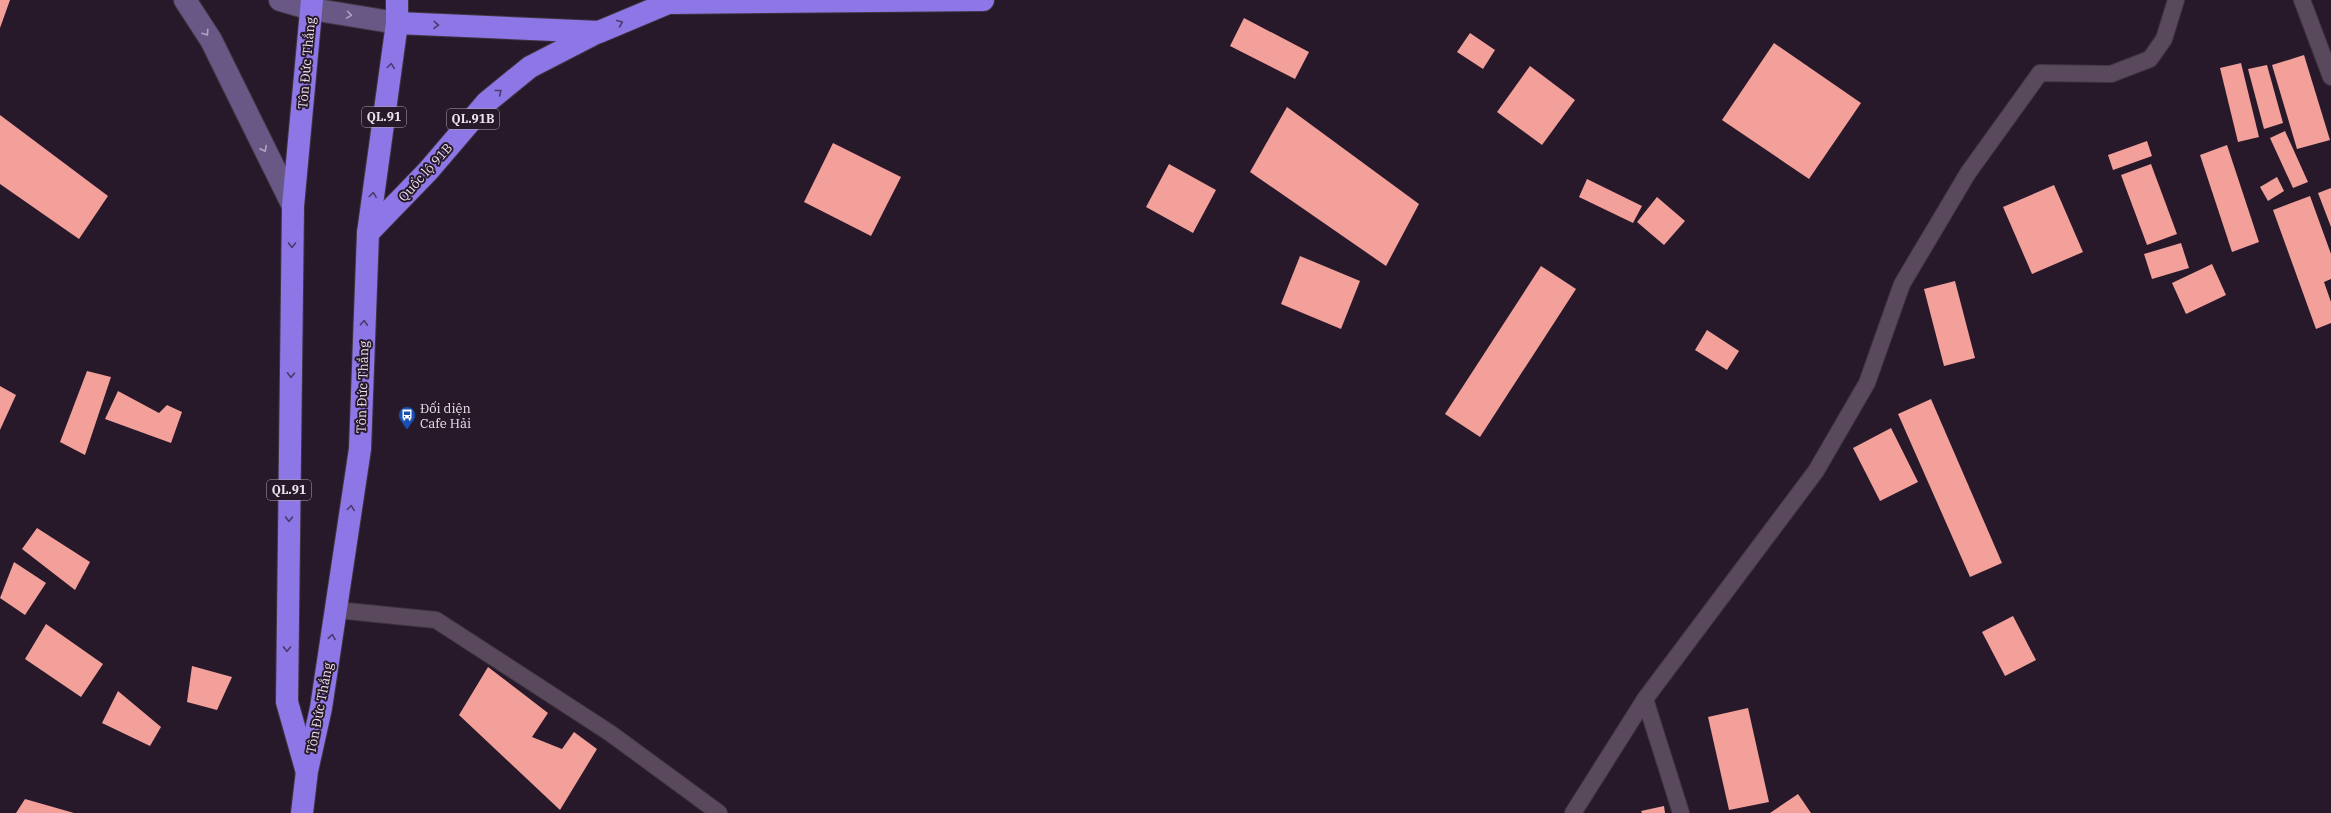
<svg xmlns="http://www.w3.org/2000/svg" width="2331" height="813" font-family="'IBM Plex Serif',serif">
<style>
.building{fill:#f3a09b}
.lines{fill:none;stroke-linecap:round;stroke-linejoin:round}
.lane-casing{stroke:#403542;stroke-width:18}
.secondary-casing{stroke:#403542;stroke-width:24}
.highway-casing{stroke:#403542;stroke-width:24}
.lane{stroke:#5a495c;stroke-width:16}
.secondary{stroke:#695786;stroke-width:22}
.highway{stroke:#8d77e7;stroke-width:22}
.oneway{stroke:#b1a3bf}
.oneway2{stroke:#4b3a6c}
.labels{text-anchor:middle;stroke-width:4;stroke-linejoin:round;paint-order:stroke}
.shield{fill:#271929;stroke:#b1a6b2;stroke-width:1}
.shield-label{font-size:12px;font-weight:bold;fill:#ece2ed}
.street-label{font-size:13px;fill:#ece2ed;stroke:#271929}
.poi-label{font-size:13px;fill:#ece2ed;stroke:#271929;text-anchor:start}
</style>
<rect width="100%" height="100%" fill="#271929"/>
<!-- building -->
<g class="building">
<polygon points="0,0 10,0 0,28"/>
<polygon points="1244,18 1309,52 1295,79 1230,46"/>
<polygon points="1470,33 1495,50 1483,69 1457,52"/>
<polygon points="1774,43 1861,103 1809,179 1722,120"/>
<polygon points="2304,55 2330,140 2297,149 2272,65"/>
<polygon points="2241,63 2259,137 2238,142 2220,68"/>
<polygon points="2267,65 2283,123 2264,129 2248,69"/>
<polygon points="1530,66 1575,100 1542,145 1497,112"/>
<polygon points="1287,107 1419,204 1386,266 1250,172"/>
<polygon points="0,115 108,196 79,239 0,184"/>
<polygon points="2285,131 2308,182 2293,188 2270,138"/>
<polygon points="2147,141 2152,156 2113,170 2108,155"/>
<polygon points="833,143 901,177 871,236 804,202"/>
<polygon points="2227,145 2259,242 2232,252 2200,155"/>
<polygon points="1169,164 1216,190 1193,233 1146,207"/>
<polygon points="2151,164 2177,234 2147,245 2121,175"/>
<polygon points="2277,177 2284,191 2268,201 2260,187"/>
<polygon points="1587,179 1642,206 1633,223 1579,197"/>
<polygon points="2054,185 2083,252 2032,274 2003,207"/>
<polygon points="2331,188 2331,227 2318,193"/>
<polygon points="2310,196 2331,254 2331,279 2324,282 2331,302 2331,323 2316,329 2273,210"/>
<polygon points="1657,197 1685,221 1664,245 1637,222"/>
<polygon points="2181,243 2189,268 2152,279 2144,254"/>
<polygon points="1300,256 1360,281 1341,329 1281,304"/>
<polygon points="2212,264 2226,295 2186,314 2172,283"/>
<polygon points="1541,266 1576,289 1480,437 1445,414"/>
<polygon points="1955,281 1975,358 1944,366 1924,289"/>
<polygon points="1707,330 1739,351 1727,370 1695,350"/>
<polygon points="87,371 111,377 85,455 60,442"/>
<polygon points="0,386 16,395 0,430"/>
<polygon points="118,391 159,413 167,405 182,412 171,443 105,419"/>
<polygon points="1931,399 2002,563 1970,577 1898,414"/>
<polygon points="1891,428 1918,482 1880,501 1853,448"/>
<polygon points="37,528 90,562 75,590 22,549"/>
<polygon points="14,562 46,583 25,615 0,598"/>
<polygon points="2013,616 2036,660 2005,676 1982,632"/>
<polygon points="46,624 103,664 81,697 25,659"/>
<polygon points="192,666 232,677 217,710 187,702"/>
<polygon points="488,667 548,713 532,737 562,749 574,732 597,749 560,810 459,715"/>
<polygon points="118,691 161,727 150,746 102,723"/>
<polygon points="1748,708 1769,802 1729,810 1708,717"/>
<polygon points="1798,794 1811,813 1770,813"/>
<polygon points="25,799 74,813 16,813"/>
<polygon points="1664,806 1665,813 1642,813 1641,811"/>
</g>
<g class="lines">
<!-- lane casing -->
<g class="lane-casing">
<g id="lane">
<polyline points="2302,0 2331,77"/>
<polyline points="337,610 436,620 610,733 719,813"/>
<polyline points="1645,699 1681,813"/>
<polyline points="1573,813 1645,699 1816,471 1867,383 1902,284 1968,173 2040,73 2111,74 2150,59 2164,39 2176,0"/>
</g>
</g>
<!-- secondary casing -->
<g class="secondary-casing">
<g id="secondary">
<polyline points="185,0 211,40 293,206"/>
<polyline points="280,0 311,9 397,23"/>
</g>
</g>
<!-- highway casing -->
<g class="highway-casing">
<g id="highway">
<polyline points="397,23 599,32 668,3 983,0"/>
<polyline points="368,233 428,171 487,102 530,67 598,32"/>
<polyline points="306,769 287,702 293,206 312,0"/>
<polyline points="302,813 307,771 321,708 360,449 368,233 397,23 397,0"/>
</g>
</g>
<!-- lane -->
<use href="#lane" class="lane"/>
<!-- secondary -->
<use href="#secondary" class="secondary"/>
<!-- highway -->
<use href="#highway" class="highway"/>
</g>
<!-- one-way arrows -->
<defs><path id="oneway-chevron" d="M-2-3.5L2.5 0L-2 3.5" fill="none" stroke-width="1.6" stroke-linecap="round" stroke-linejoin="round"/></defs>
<g class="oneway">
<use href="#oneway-chevron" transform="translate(349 15) rotate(9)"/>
<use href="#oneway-chevron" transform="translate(206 33) rotate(56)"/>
<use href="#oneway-chevron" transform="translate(264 149) rotate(63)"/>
</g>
<g class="oneway2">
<use href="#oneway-chevron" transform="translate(620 23) rotate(-23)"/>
<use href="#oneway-chevron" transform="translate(436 25) rotate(2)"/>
<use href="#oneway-chevron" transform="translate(391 66) rotate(-82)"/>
<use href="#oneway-chevron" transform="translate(499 92) rotate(-39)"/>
<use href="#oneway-chevron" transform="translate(373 195) rotate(-82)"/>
<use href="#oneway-chevron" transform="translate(292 245) rotate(91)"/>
<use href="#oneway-chevron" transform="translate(364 323) rotate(-87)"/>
<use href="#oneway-chevron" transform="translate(291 375) rotate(91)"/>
<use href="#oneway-chevron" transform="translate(351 508) rotate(-82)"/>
<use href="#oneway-chevron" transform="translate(289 519) rotate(91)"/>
<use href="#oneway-chevron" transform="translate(332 637) rotate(-81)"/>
<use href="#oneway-chevron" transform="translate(287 649) rotate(91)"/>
</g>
<!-- icons -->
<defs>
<g id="bus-pin" transform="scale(0.9)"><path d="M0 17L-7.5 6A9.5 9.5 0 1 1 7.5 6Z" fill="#1a4fb4" stroke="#271929"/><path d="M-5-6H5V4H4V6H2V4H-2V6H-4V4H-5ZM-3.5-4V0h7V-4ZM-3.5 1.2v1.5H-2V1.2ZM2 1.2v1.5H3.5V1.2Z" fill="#fff"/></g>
</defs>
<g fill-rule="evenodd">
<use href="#bus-pin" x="407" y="415"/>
</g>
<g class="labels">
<!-- shield labels -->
<g class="shield">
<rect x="362" y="107" width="44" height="20" rx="3"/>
<rect x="447" y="109" width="52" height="20" rx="3"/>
<rect x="267" y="480" width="44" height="20" rx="3"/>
</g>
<g class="shield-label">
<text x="384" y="121">QL.91</text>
<text x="473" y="123">QL.91B</text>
<text x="289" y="494">QL.91</text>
</g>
<!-- street labels -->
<g class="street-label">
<text transform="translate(306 63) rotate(-85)" y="5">Tôn Đức Thắng</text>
<text transform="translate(425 172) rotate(-48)" y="5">Quốc lộ 91B</text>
<text transform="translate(362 387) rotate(-88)" y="5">Tôn Đức Thắng</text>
<text transform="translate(319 708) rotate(-79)" y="5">Tôn Đức Thắng</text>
</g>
<!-- poi labels -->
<g class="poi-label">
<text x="420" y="413">Đối diện<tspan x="420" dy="15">Cafe Hải</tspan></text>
</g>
</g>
</svg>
